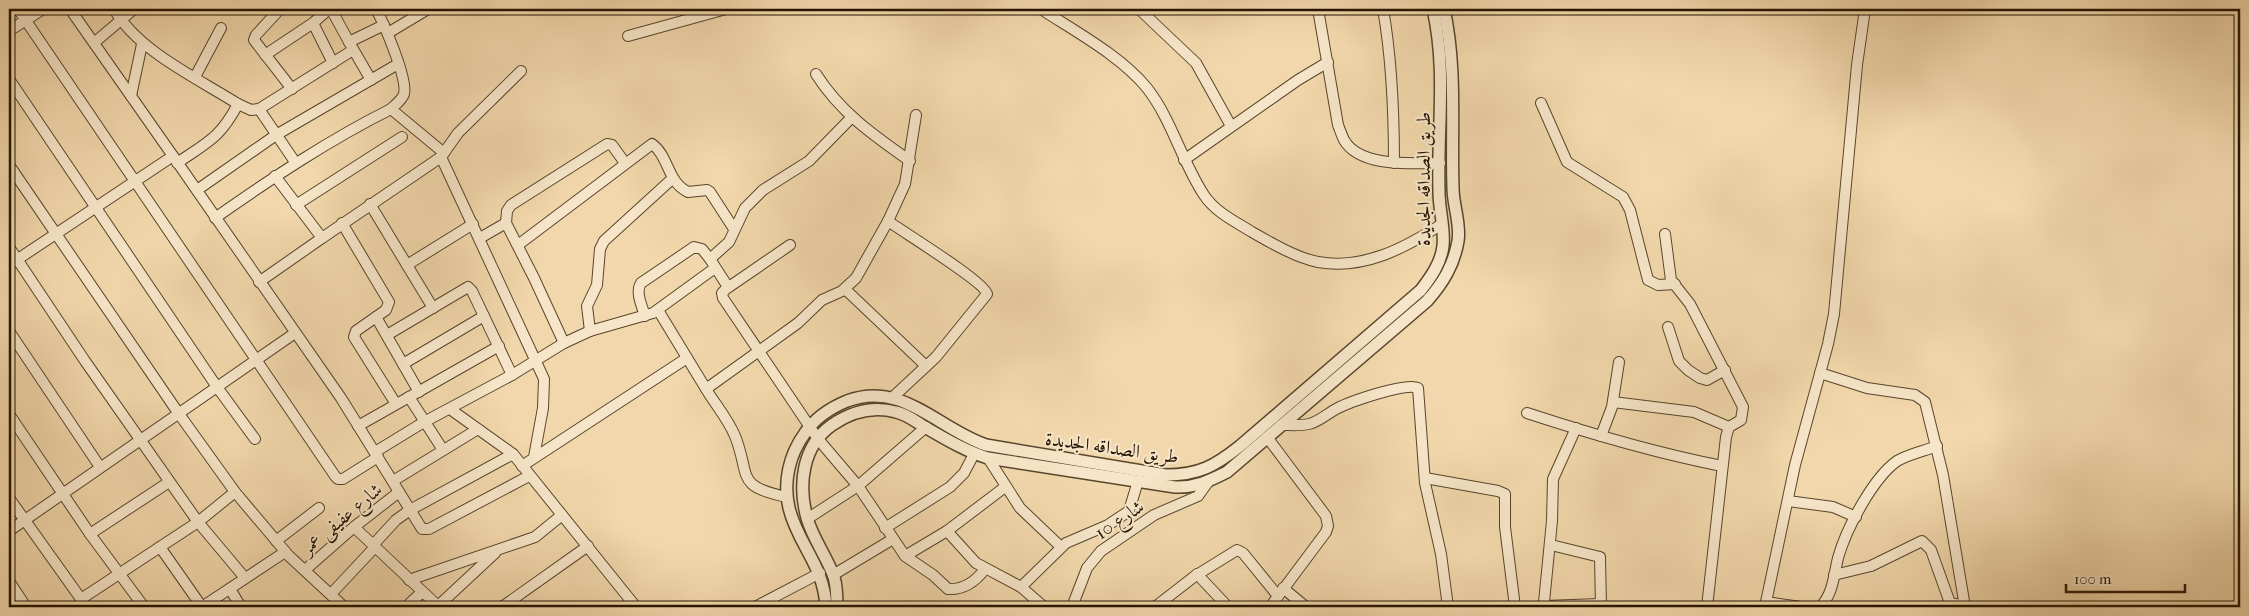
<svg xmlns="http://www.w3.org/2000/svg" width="2249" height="616" font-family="'IM FELL French Canon',Amiri,serif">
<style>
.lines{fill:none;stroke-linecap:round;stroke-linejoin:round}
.minor-casing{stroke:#58452b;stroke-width:12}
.tertiary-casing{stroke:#58452b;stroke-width:14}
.minor{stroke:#f6e5c8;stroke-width:10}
.tertiary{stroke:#f6e5c8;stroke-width:11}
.labels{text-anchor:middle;stroke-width:4;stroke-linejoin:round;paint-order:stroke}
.street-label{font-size:19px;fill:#251400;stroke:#f6e5c8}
</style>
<rect width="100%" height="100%" fill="#f1d7ab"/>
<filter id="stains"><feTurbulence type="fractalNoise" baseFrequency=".004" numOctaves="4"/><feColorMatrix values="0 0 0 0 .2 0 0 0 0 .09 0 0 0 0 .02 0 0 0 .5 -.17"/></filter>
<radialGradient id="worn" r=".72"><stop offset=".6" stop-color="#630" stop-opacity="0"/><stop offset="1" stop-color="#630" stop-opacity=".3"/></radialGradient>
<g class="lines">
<!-- minor casing -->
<g class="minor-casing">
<g id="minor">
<polyline points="18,9 335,476 338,479 343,479 378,457"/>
<polyline points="70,9 173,156"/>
<path d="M114 9C138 51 197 78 238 104L251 110 259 109 353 50"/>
<polyline points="280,9 256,35 254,40 292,89"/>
<polyline points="331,9 349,42"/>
<path d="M376 9C384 24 408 79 404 94 402 100 395 105 391 109"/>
<path d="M1041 9C1076 32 1121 56 1147 88 1172 120 1182 162 1204 195 1215 212 1236 222 1252 232 1271 243 1297 258 1318 262 1364 270 1405 248 1442 224"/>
<polyline points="1139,9 1196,63 1231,126"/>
<path d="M1318 9 1338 125C1340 130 1342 136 1344 140 1360 168 1413 163 1440 163"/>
<path d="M1383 9C1392 60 1394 111 1394 163"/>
<polyline points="313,23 333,63"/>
<polyline points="9,31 43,9"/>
<polyline points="388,33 428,9"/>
<polyline points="628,36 726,9"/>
<polyline points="95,42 134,9"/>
<polyline points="265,55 313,23 329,9"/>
<path d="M816 74C840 112 873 135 910 161"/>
<polyline points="195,77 221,28"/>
<polyline points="9,79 217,387 255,439"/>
<polyline points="371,80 349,42 384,25"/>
<polyline points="131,96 142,44"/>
<polyline points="1541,103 1567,162 1623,197 1630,210 1648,280 1658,285 1675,284"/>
<polyline points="259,109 295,162"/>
<polyline points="441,157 544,379 543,408 534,457"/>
<polyline points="1184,160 1298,80 1328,62"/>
<path d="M177 163C208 142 220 138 238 104"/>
<polyline points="9,165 179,414 235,492 289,556 344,607"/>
<polyline points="197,190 276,135 398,64"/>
<polyline points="370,204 433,308"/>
<polyline points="296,205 402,137"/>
<path d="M215 218C272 178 329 140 391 109L444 153"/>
<path d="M888 221C903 232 985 282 987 294L936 357 893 397"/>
<polyline points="342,223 389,302 386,310 356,331 354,337 396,404"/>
<polyline points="506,223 507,211 511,205 607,144 612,145 625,163"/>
<polyline points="1665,234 1671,280 1690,304 1743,407 1741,420 1729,427 1726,437 1707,607"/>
<polyline points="322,238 441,157 458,133 521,71"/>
<polyline points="480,238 506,223 534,278 564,343"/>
<path d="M518 245 652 144C669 156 667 182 688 192L707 190 710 192 734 229"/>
<polyline points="790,245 726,289 722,293 723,298 818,439 858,486 905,556 947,531 1005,487"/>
<polyline points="9,247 85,361 198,522 245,578"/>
<polyline points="9,265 173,156 341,398 422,529 429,529 529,476"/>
<polyline points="407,265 473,224"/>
<polyline points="259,282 322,238 275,176"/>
<polyline points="728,287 710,259 729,242 745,208 763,190 809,161 851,118"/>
<polyline points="845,289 926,366"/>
<polyline points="658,310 706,389 798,323 822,300 842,291 856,278 888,221 905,184 916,115"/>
<path d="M645 316C642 306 635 292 641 283L694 247 702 249 710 259"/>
<polyline points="376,317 419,392"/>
<polyline points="1668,327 1679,361 1688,370 1700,378 1707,380 1725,370"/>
<polyline points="9,331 100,467"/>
<polyline points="590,331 587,306 597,285 600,249 604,241 672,179"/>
<polyline points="387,335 468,287 472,291 512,375"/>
<polyline points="403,364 484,316"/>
<polyline points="1820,373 1867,388 1915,395 1925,402 1943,475 1965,607"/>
<path d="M706 389C715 404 728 419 735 436 751 476 734 486 787 497"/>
<polyline points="409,397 443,450"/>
<polyline points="1613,402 1694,412 1729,427"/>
<polyline points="450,409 513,454 636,607"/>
<path d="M1527 413C1591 434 1656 453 1722 466"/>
<polyline points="9,414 90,534 144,607"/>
<path d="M1281 425C1290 425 1300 426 1309 424 1318 422 1327 414 1336 409 1349 402 1406 382 1418 388L1425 483 1441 554 1448 607"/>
<polyline points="358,426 499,346"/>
<polyline points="1576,428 1553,479 1552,521 1544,602 1545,606 1600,604"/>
<polyline points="1601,436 1612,407 1619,362"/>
<polyline points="1267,437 1326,516 1328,526 1326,532 1270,607"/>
<polyline points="375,452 424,422 512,375 564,343 590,331 653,313 715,268"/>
<polyline points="988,458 1020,508 1061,547"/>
<polyline points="522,466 687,358"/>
<polyline points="1425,478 1498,491 1505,494 1505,527 1515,607"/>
<polyline points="393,481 478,429"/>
<polyline points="9,498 81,599 198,522 235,492"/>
<polyline points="1788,501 1833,507 1856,517"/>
<polyline points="807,519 858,486 926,427"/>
<polyline points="354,527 439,607"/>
<polyline points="885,528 950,487 964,473 974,454"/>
<polyline points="9,531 295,333"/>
<polyline points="947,531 976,563 1021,587 1044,607"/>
<polyline points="90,534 169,482"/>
<polyline points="276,541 319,508"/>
<polyline points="373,545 396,520 410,510 513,454"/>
<polyline points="1551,545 1600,557 1601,607"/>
<polyline points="160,547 202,607"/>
<path d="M905 556 933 575 948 589C964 590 976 581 985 569"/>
<polyline points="305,570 354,527 399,492"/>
<polyline points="1197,574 1228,607"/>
<polyline points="833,575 893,539"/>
<polyline points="1834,575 1871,566 1922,541 1931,550 1950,603 1965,606"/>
<polyline points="409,580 535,537 562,515"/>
<polyline points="9,581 26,607"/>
<polyline points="1021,587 1066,543 1108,525 1129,511 1138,481"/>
<polyline points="1283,588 1306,607"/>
<polyline points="230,589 241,607"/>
<polyline points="331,594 375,547"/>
<polyline points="81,599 86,607"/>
<polyline points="1766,602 1801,607"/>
<polyline points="202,607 285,552"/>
<polyline points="406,607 422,592"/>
<polyline points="437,607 495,553"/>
<polyline points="502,607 588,546"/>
<polyline points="755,607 820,573"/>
<polyline points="1072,607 1087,568 1101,551 1154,515 1198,496 1208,482"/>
<polyline points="1155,607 1195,576 1237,550 1243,553 1278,596"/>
<polyline points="1765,607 1795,465 1828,344 1834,314 1857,65 1865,9"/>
<path d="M1820 607C1833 595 1834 574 1838 558 1846 529 1873 478 1897 461 1909 454 1924 451 1937 446"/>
</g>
</g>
<!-- tertiary casing -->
<g class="tertiary-casing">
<g id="tertiary">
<path d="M826 607C824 565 798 545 789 508 783 482 789 455 805 433 815 418 830 408 847 401 902 380 938 429 986 445L1166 475C1199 475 1215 466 1240 446L1421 290C1431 277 1441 263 1443 246 1445 229 1439 210 1439 192 1437 130 1447 71 1433 9"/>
<path d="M837 607C837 597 837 587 834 577 827 557 813 539 807 518 798 485 802 446 832 425 851 412 873 406 896 412 906 414 915 421 923 426 944 438 965 451 988 458L1175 487C1195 488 1209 481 1227 472L1427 301C1443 283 1454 265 1458 241 1461 225 1453 205 1453 188 1451 128 1457 68 1444 9"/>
</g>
</g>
<!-- minor -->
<use href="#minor" class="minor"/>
<!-- tertiary -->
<use href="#tertiary" class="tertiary"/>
</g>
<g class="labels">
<!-- street labels -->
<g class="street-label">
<text transform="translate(1423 179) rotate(-90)" y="7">طريق الصداقه الجديدة</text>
<text transform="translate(1112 447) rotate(8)" y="7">طريق الصداقه الجديدة</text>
<text transform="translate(341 518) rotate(-40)" y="7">شارع عفيفى عمر</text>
<text transform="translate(1119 519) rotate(-34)" y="7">شارع 10</text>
</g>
</g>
<!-- margin -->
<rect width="2249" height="616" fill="none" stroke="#f1d7ab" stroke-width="30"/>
<rect x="10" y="10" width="2229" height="596" fill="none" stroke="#251400" stroke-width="2.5"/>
<rect x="15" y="15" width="2219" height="586" fill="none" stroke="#251400"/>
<!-- scale -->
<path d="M2066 584v8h119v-8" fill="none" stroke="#251400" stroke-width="2.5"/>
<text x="2074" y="584" font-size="15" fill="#251400" stroke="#f6e5c8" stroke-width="4" paint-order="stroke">100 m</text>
<rect width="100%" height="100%" filter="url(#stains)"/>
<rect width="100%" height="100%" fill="url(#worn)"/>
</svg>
